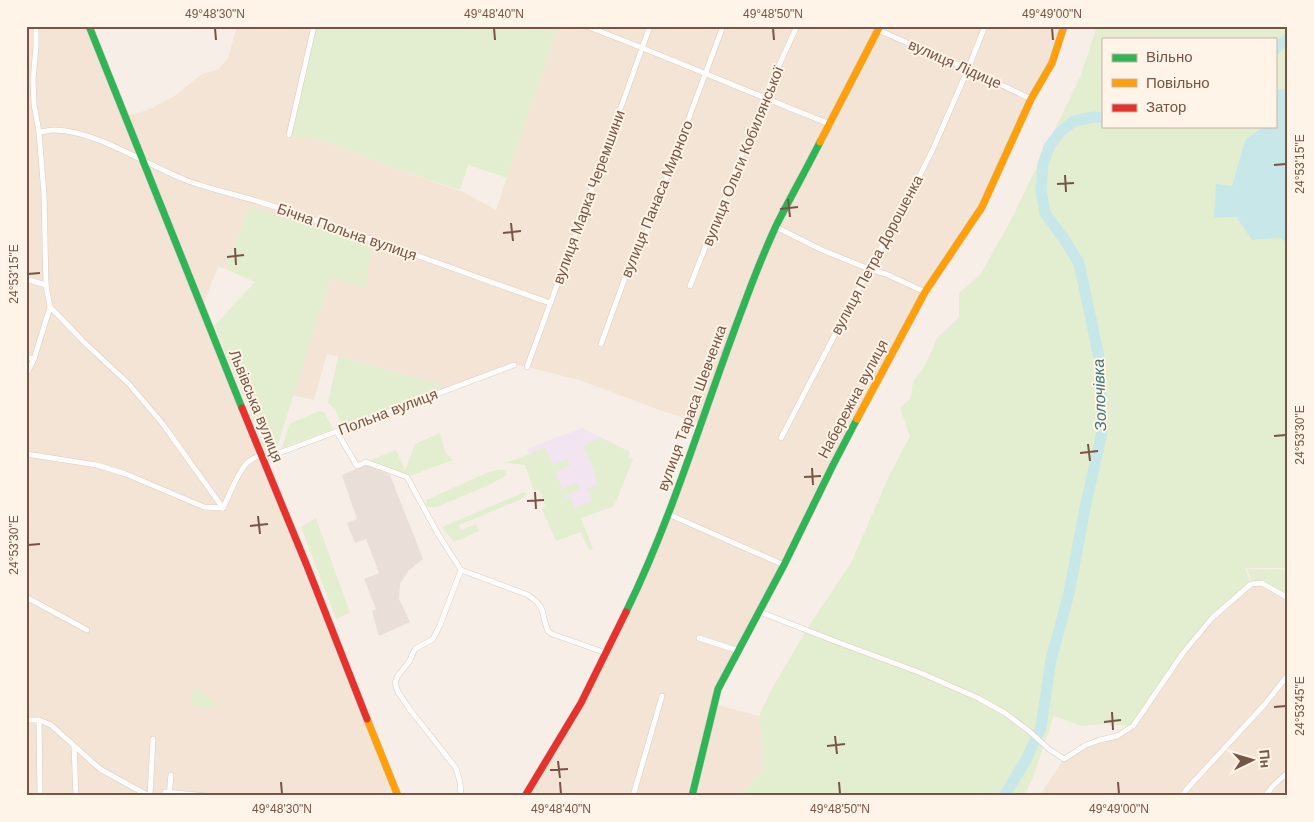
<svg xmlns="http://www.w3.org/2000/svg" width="1314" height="822" font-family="Helvetica,sans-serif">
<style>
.residential{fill:#f3e4d6}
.industrial{fill:#eadfd8}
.education{fill:#f2e5f1}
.green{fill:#e3edd0}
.water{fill:#c7e7e8}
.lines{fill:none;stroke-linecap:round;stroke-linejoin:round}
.river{stroke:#c7e7e8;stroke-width:11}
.street-casing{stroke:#d8ccc5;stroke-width:6}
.fast-casing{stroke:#d8cbc3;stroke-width:8}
.slow-casing{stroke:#d8cbc3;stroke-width:8}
.jam-casing{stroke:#d8cbc3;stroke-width:8}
.street{stroke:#fefdfb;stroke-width:5}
.fast{stroke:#30b455;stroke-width:7}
.slow{stroke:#ff9f0a;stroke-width:7}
.jam{stroke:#e5322d;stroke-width:7}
.ticks{fill:none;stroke:#765446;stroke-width:2}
.labels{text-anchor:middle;stroke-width:4;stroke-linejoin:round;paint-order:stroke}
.street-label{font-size:15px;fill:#765446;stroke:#fff4e7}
.water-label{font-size:16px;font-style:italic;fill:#39767d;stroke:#fff4e7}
.neatline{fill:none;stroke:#765446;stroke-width:2}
.ticks-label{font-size:12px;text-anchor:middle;fill:#765446}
</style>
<rect width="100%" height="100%" fill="#f7efe7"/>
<!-- residential -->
<g class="residential">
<polygon points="26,26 89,26 126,115 138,113 150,109 173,97 202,74 219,69 228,58 237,26 312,26 313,139 325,141 392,167 463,192 496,210 558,26 586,26 763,98 797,26 1064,26 1052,63 982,207 925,292 718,689 715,704 759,716 763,750 762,772 742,792 741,796 525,796 581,703 642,579 702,424 662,411 579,380 527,367 514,365 440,392 440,384 327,354 314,400 293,395 330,278 250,206 226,269 218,267 202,308 398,796 26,796"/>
<polygon points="590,26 647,26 641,44"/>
<polygon points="653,26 794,26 762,94 646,46"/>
<polygon points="1262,583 1288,594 1288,796 1039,796 1064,759 1086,745 1117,736 1133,726 1212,618 1251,584"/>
</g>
<!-- industrial -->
<polygon class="industrial" points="367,464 390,475 423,559 409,570 400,584 399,599 410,622 379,636 372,611 376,609 364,579 379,573 366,539 355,543 347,523 357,519 342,475"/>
<!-- education -->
<polygon class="education" points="582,428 630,452 628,458 633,459 614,506 581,518 531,459 527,449"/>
<!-- green -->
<g class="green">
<polygon points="312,26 558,26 507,178 468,165 460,190 392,167 325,141 289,135"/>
<polygon points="1097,26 1288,26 1288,89 1277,89 1275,103 1275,39 1103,39 1103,126 1264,126 1245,140 1232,186 1215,218 1236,217 1252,240 1281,238 1288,245 1288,568 1245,568 1251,584 1212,618 1183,653 1133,726 1105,724 1082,726 1054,716 1032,780 1024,796 741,796 742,792 762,772 763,750 759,716 770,692 810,624 851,563 889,476 910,436 900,408 911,398 913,381 925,366 937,338 959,317 959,293 980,275 1010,222 1081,75"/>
<path d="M250 206 371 247 366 288 330 278 276 451 266 454C265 451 262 446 261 442 260 433 263 433 256 426L214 326 255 282 226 269Z"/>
<polygon points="338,357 441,384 440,389 342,426 335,409 328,403"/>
<polygon points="319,411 324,412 333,429 282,448 289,424"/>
<polygon points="440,433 446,453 453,460 407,477 366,462 396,450 405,470 415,444"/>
<polygon points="600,437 630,452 628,458 633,459 614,506 581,518 593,549 589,550 581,532 556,541 542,509 545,505 539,490 534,491 525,465 508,463 500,465 529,454 530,456 533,452 545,447 553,465 567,459 570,466 556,472 562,489 577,482 580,489 565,496 567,498 570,496 575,508 592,501 587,489 598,485 593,473 595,472 583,446"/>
<polygon points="497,470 505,470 507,475 491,484 437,507 427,507 426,500 489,472"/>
<polygon points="525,492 526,494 524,498 459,525 461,530 476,524 479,531 454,542 442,527"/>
<polygon points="316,518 350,613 336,619 301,527"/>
<polygon points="1247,569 1288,570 1288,597 1262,581 1252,582"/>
<polygon points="195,687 197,687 215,702 215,708 213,708 191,705 190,703"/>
</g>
<!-- water -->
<polygon class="water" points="1277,89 1288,89 1288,245 1281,238 1252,240 1236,217 1214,218 1216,184 1232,186 1245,140 1264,126 1275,126 1275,103"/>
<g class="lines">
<!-- river -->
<g class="river">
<polyline points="1275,49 1288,39"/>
<polyline points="1004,796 1026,760 1041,727 1051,660 1069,593 1085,508 1102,432 1100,362 1079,263 1064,239 1045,213 1041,190 1043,164 1049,147 1060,132 1074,121 1094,117 1103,118"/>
</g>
<!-- street casing -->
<g class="street-casing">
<g id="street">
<polyline points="36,26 36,47 33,80 34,104 39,132 44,194 46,285 50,307 87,345 129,384 162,423 223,508"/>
<path d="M586 26C668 57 748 92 830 124"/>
<polyline points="878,30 968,69 1031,99"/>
<path d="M39 132C44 132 49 130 54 130 100 131 148 167 191 182 214 190 237 195 260 202 358 233 454 269 550 303"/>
<polyline points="289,135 314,26"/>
<polyline points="776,227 822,250 869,269 886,274 925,292"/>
<polyline points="26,279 46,285"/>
<polyline points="690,286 764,98 797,26"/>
<polyline points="601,344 630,264 647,231 723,26"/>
<polyline points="26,357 34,359"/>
<polyline points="527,367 572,244 650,26"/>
<polyline points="26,375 34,359 50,307"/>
<path d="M337 432 357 466 366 462 407 477 438 534 461 570 528 595C548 609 540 612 548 631L552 634 606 653"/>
<polyline points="781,438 869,269 907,201 933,149 968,69 985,26"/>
<polyline points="26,454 97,465 126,474 204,507 223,508"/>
<polyline points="263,459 514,365"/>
<path d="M223 508C230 494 237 473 247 463 251 459 256 457 261 455"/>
<polyline points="668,514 784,565"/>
<polyline points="26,597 87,630"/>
<polyline points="760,612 832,640 921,673 978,698 1005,713 1029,731 1049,749 1064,759 1086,745 1100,740 1117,736 1133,726 1183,653 1212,618 1251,584 1262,583 1288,598"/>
<polyline points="699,638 739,651"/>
<polyline points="26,720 39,720 51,725 100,769 149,796"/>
<polyline points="39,720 40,796"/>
<polyline points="74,746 76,796"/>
<polyline points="165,792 207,796"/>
<polyline points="150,796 153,739"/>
<polyline points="169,796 171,775"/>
<polyline points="461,796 460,782 456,768 411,711 398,692 395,683 397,677 409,662 415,649 433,639 440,625 461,570"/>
<polyline points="633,796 662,696"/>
<polyline points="1182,796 1185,791 1265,704 1288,675"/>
<polyline points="1265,796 1273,786 1288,772"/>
</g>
</g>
<!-- fast casing -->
<g class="fast-casing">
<g id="fast">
<polyline points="89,26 242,408"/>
<path d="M626 612C674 514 704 409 743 307 753 280 764 252 776 226 790 198 806 170 820 142"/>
<polyline points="692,796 718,689 784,565 833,465 857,419"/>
</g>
</g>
<!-- slow casing -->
<g class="slow-casing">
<g id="slow">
<polyline points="820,142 880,26"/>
<polyline points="857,419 925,292 982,207 1031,99 1052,63 1064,26"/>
<polyline points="367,719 398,796"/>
</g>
</g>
<!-- jam casing -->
<g class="jam-casing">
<g id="jam">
<polyline points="242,408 307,566 367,719"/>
<polyline points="525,796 581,703 626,612"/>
</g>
</g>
<!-- street -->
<use href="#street" class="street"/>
<!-- fast -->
<use href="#fast" class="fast"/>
<!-- slow -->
<use href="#slow" class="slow"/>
<!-- jam -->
<use href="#jam" class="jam"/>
</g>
<!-- ticks -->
<path class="ticks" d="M215 28 216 40M494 28 495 40M773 28 774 40M1052 28 1053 40M1274 165 1286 164M1065 175 1066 192M1057 184 1074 183M788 199 790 217M780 209 798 207M511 223 513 241M503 233 521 231M235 248 236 265M227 257 244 255M28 274 40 273M1274 436 1286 435M1088 444 1090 461M1080 453 1098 451M812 468 813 485M804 477 821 476M535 492 536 509M527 501 544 500M258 516 260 534M250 526 268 524M28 545 40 544M1274 707 1286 706M1112 712 1113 730M1104 722 1121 720M835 736 837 754M827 746 845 744M558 761 560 778M550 770 568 769M281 782 282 794M560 782 561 794M839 782 840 794M1118 782 1119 794"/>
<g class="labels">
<!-- street labels -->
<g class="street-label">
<text transform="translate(955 64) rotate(24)" y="5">вулиця Лідице</text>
<text transform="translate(743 156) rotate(-68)" y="5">вулиця Ольги Кобилянської</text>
<text transform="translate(589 197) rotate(-70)" y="5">вулиця Марка Черемшини</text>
<text transform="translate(657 199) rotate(-68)" y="5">вулиця Панаса Мирного</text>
<text transform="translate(347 232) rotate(19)" y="5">Бічна Польна вулиця</text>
<text transform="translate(877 255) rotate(-62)" y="5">вулиця Петра Дорошенка</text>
<text transform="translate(853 399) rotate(-62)" y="5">Набережна вулиця</text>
<text transform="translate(256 406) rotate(68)" y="5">Львівська вулиця</text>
<text transform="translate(692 408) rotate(-70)" y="5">вулиця Тараса Шевченка</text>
<text transform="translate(388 412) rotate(-21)" y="5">Польна вулиця</text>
</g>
<!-- water labels -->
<g class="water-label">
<text transform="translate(1099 395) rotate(-92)" y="6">Золочівка</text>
</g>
</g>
<!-- border -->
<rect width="1314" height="822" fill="none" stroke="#fff4e7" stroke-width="55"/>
<!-- legend -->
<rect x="1102" y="38" width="175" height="90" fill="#fff4e7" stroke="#c8b4a7"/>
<rect x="1112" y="54" width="25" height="8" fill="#30b455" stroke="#c8b4a7"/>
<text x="1146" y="62" font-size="15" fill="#765446">Вільно</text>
<rect x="1112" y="79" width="25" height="8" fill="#ff9f0a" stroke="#c8b4a7"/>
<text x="1146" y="88" font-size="15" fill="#765446">Повільно</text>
<rect x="1112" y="104" width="25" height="8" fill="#e5322d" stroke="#c8b4a7"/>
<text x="1146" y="112" font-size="15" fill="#765446">Затор</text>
<!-- north arrow -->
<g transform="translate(1252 760) rotate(85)" stroke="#fff4e7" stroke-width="4" paint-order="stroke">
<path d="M0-4L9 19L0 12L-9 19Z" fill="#765446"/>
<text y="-8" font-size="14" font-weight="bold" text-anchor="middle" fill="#765446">Пн</text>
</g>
<rect x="28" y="28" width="1258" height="766" class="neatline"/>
<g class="ticks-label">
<text x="215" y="18">49°48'30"N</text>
<text x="494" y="18">49°48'40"N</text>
<text x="773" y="18">49°48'50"N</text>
<text x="1052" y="18">49°49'00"N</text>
<text transform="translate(1300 164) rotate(-90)" y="4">24°53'15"E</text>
<text transform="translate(14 274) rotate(-90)" y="4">24°53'15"E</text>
<text transform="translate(1300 435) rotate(-90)" y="4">24°53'30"E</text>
<text transform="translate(14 545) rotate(-90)" y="4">24°53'30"E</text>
<text transform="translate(1300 706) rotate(-90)" y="4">24°53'45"E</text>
<text x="282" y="813">49°48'30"N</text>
<text x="561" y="813">49°48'40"N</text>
<text x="840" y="813">49°48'50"N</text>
<text x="1119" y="813">49°49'00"N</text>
</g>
</svg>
